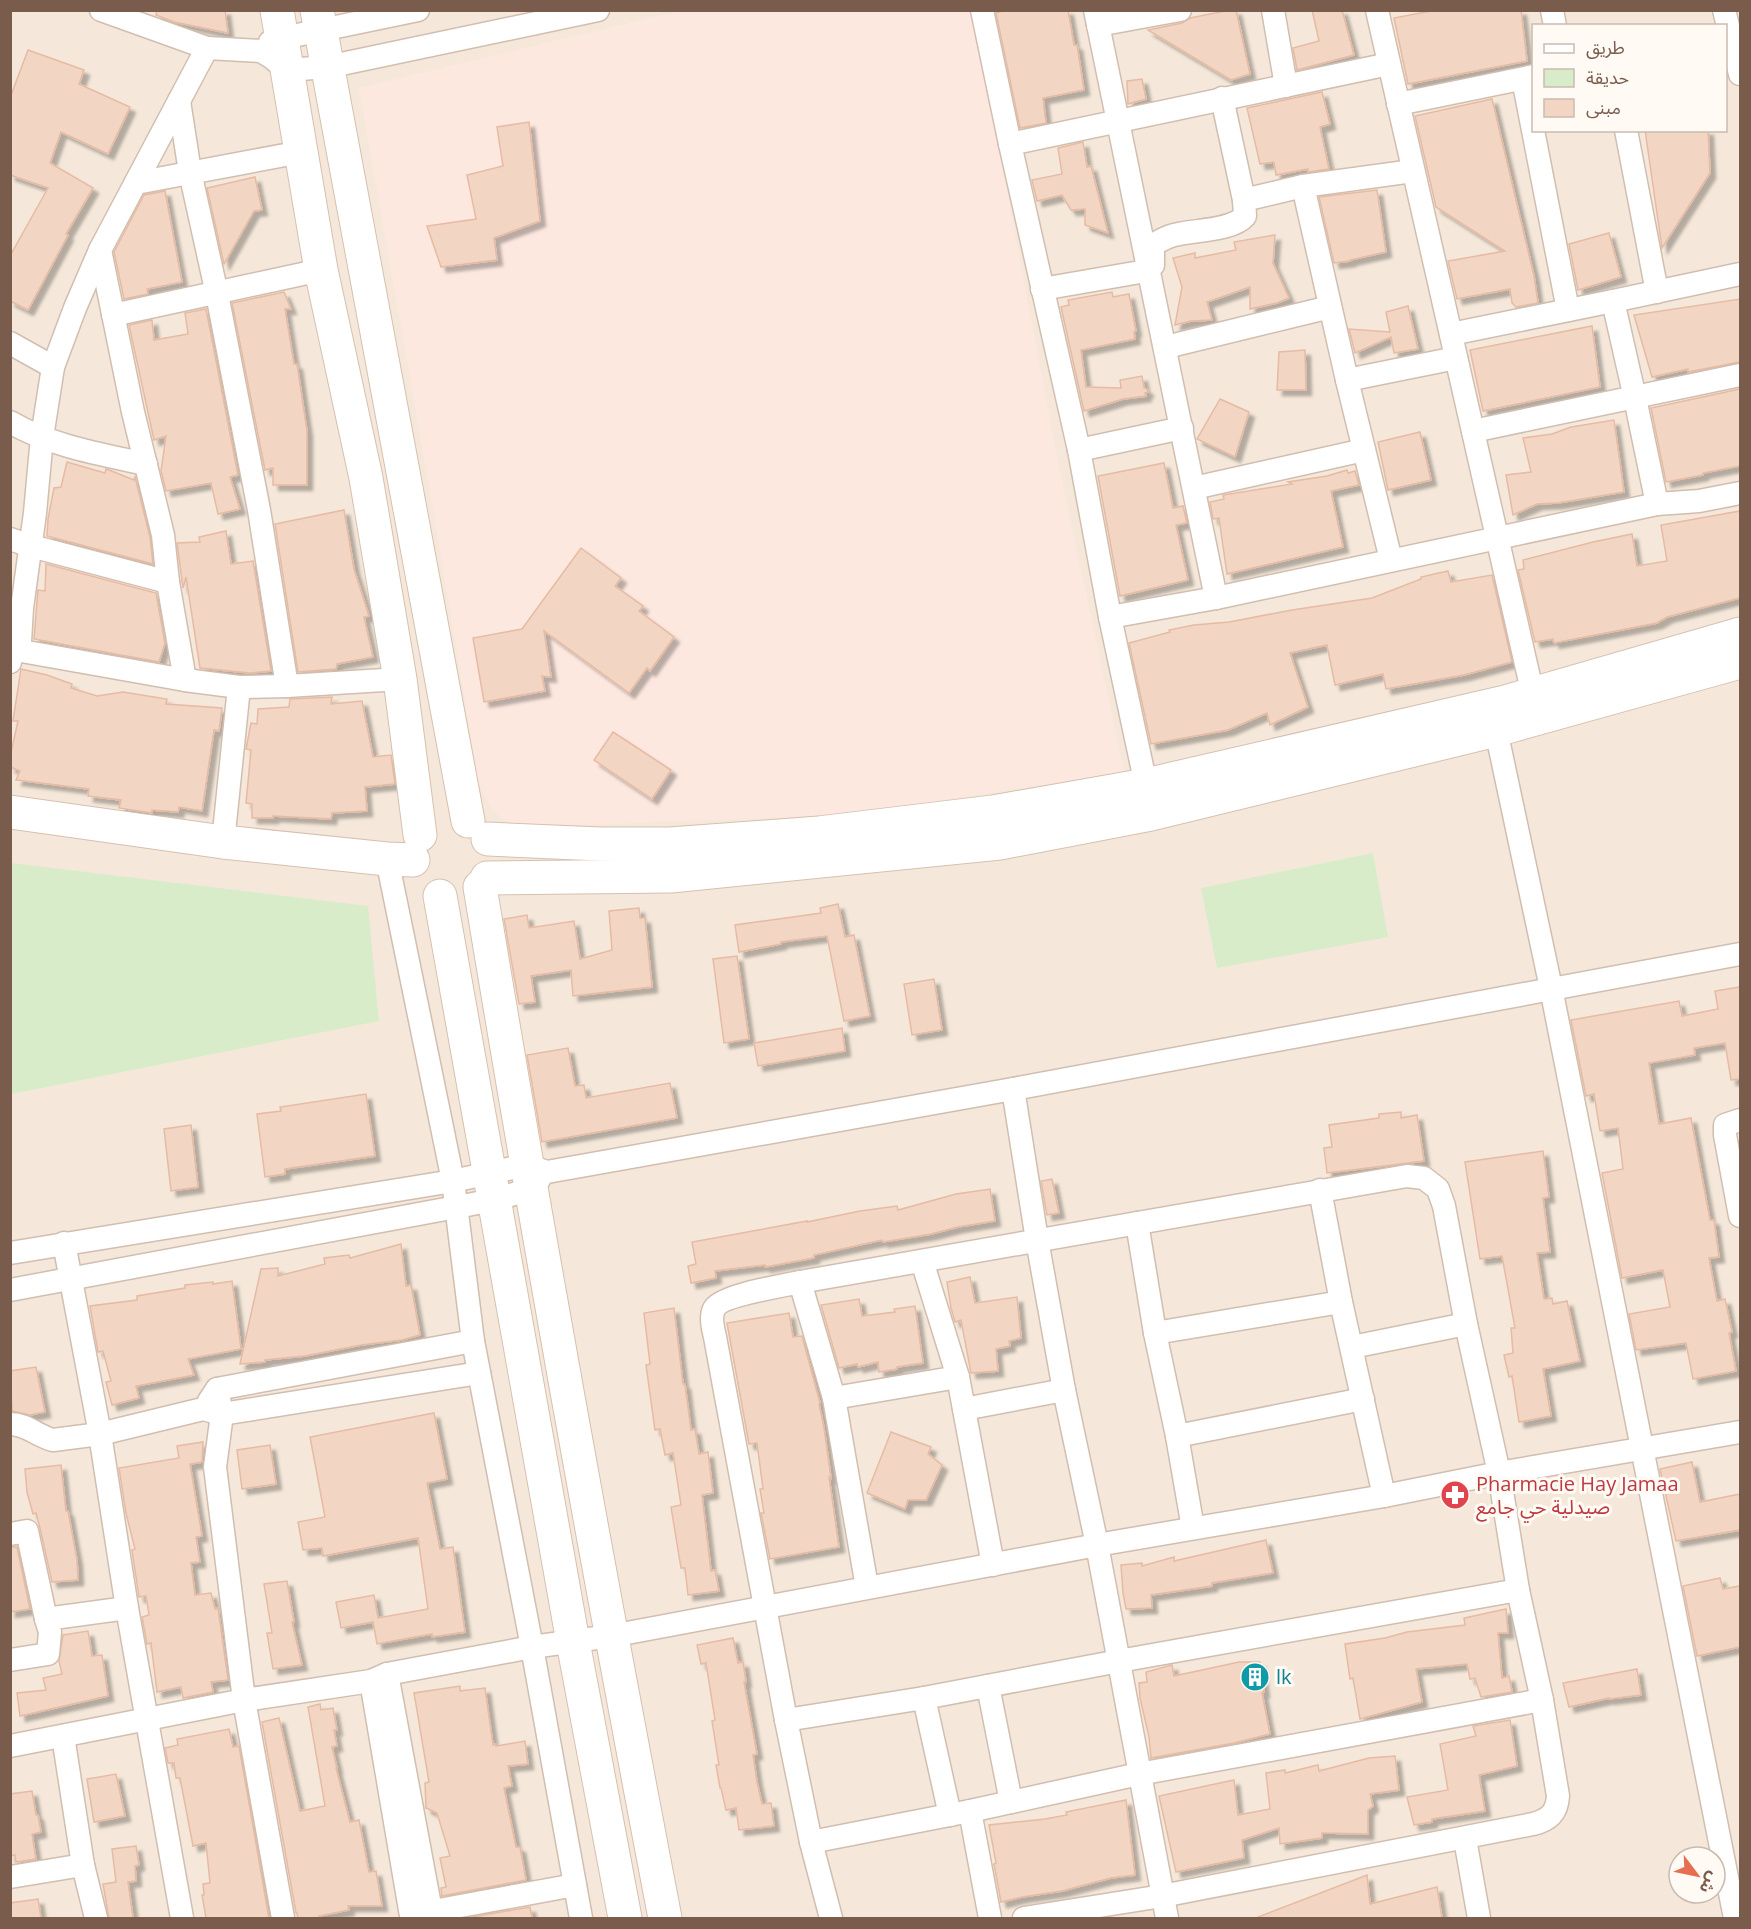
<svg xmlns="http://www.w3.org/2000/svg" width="1751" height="1929" font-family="'Open Sans','Noto Sans Arabic',sans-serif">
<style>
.residential{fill:#f5e8da;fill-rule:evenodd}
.commercial{fill:#fde8e0}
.green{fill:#d8ecc9}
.building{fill:#f3d5c3;stroke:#e6bba3;stroke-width:1.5;filter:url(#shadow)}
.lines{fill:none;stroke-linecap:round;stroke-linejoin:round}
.street-casing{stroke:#d1beb0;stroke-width:25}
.secondary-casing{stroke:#d6c0b0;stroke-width:35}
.street{stroke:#fff;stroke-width:22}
.secondary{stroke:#fff;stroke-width:33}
.labels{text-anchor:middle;stroke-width:6;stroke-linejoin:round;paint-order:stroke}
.health-label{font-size:20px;fill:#be3a42;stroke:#fffaf3;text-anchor:start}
.culture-label{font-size:20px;fill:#0d838f;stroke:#fffaf3;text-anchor:start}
</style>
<defs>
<filter id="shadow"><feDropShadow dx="5.5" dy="5.5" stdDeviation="1.5" flood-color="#0004"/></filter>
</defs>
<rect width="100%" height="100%" fill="#fdf6ec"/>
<!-- residential -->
<path class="residential" d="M10 11H1740V1918H11ZM1534 26H1726V130H1534ZM1679 1857H1715V1893H1679Z"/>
<!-- commercial -->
<polygon class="commercial" points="680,11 973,11 1058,463 1124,772 845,815 523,827 511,824 499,816 490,805 479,784 430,492 359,88"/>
<!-- green -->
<g class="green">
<polygon points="1373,853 1388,937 1217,968 1201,888"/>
<polygon points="11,863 368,906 379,1021 11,1094"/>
</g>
<!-- building -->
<g class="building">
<polygon points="157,10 225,10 228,33 174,22 156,15"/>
<polygon points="1006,10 1068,10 1074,45 1077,45 1084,90 1043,98 1046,123 1020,128 996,13"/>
<polygon points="1230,10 1236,10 1250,74 1231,80 1148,30 1182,23 1190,18"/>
<polygon points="1312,10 1342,10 1354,55 1297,70 1293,48 1319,41"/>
<polygon points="1436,10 1521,10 1527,61 1408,84 1394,18"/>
<polygon points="28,50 84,70 79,84 130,107 108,154 61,132 50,163 93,188 66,234 68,235 28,310 10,301 10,256 48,188 10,175 10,98"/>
<polygon points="1142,79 1146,99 1128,104 1127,81"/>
<polygon points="1322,92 1330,124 1320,127 1329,169 1308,172 1308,169 1276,175 1274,162 1260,164 1247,108"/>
<polygon points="1492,99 1534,276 1538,303 1516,307 1512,303 1510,289 1457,299 1448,261 1505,251 1436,207 1415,116"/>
<polygon points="529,122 540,221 494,238 497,260 441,267 427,226 476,219 467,175 503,166 497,127"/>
<polygon points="1645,130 1708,130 1710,173 1662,248"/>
<polygon points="1083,142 1087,167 1091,166 1108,233 1085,225 1085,209 1071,210 1062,195 1037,201 1032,180 1062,174 1058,148"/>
<polygon points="255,177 262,210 254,211 224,264 207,188"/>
<polygon points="1377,190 1386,252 1350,260 1350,261 1334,263 1319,197"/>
<polygon points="165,191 182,282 147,289 148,294 124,299 114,252 144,195"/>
<polygon points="1609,233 1621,277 1578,290 1569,244"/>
<polygon points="1275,235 1273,263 1289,298 1277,303 1250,309 1250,287 1207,302 1212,320 1191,321 1175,325 1182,287 1173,258 1195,253 1195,258 1236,250 1234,242"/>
<polygon points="284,292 291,309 285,309 294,364 297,364 307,431 307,485 273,485 273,468 265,470 232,303"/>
<polygon points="1112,292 1113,297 1129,294 1136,331 1134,332 1135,339 1081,350 1086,387 1121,388 1120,380 1142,376 1144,388 1147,389 1148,392 1145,393 1146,396 1123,399 1084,411 1061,307 1069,305 1068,300"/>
<polygon points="1740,299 1740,362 1688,372 1688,369 1652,377 1634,315"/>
<polygon points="1408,306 1418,349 1394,353 1391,337 1355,353 1349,329 1390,332 1386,312"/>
<polygon points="206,309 238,475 230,477 240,509 218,514 211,483 166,491 161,471 166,436 154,440 129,325 152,320 154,340 188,334 185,313"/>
<polygon points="1592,326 1600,387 1483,411 1470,350"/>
<polygon points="1305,350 1306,390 1277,390 1279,352"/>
<polygon points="1740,389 1740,466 1703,473 1703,475 1666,482 1651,408"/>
<polygon points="1220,399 1249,412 1235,457 1197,439"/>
<polygon points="1614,420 1624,492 1558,503 1537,504 1513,515 1506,475 1531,472 1523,438 1552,434 1571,427"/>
<polygon points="1420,432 1431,480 1388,490 1378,442"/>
<polygon points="67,462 105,473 106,469 109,470 134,480 135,477 150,537 153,564 47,536 48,519 54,488 61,487"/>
<polygon points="1164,463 1173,508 1183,506 1187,523 1176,525 1188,580 1120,596 1098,476"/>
<polygon points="1347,470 1348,473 1355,471 1359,485 1331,491 1343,547 1227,574 1219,518 1213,519 1210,502 1224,499 1223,495 1292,484 1288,482 1327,476"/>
<polygon points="344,510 354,569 369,616 364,617 373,657 337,664 336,669 298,672 275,524"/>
<polygon points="1740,511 1740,598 1667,617 1657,623 1554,643 1553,639 1535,642 1518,570 1524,569 1523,560 1593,542 1632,534 1637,566 1667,561 1661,525"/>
<polygon points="226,531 231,564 253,561 271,671 250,673 200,668 186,577 183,588 177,543 200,542 199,537"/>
<polygon points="581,548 621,578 615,586 643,606 639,611 674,637 650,671 647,668 629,693 544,631 551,677 542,676 545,691 484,702 473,638 522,629"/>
<polygon points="46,564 156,593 165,643 159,662 34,639 38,590 45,591"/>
<polygon points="1448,571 1451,582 1492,575 1512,662 1464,675 1386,689 1383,674 1335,685 1327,645 1290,653 1308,707 1270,725 1267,713 1228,730 1151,744 1129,643 1170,632 1169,630 1194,625 1229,622 1292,610 1372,598 1421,579 1421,577"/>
<polygon points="21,669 47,675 72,684 71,688 97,696 123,692 167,699 166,704 222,708 219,731 214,730 202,811 179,807 178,812 152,810 152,813 119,808 121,800 88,796 89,789 16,780 20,771 10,767 10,757 18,721 13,721"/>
<polygon points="332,697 331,704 362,701 373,757 391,755 395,784 365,787 367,811 332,813 331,819 273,816 273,818 252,818 252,804 246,803 251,750 246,749 251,723 257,724 258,709 289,707 290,699"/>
<polygon points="613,732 671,770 652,799 594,760"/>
<polygon points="838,904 845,937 854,935 870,1016 844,1021 827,936 781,942 781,944 739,952 735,925 821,913 820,908"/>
<polygon points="639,908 640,918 645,918 652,987 573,996 571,970 531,976 535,1002 519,1004 504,919 527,915 529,928 574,921 580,959 612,950 609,911"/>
<polygon points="737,956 749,1039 724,1043 713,959"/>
<polygon points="934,979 942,1030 912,1035 904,984"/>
<polygon points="1740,987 1740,1079 1731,1080 1725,1043 1694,1048 1695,1055 1649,1063 1659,1124 1691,1118 1710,1220 1714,1220 1719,1257 1709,1258 1717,1301 1725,1299 1732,1332 1729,1333 1736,1371 1693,1379 1686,1343 1636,1350 1629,1314 1670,1307 1663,1270 1622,1278 1602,1173 1623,1169 1618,1128 1600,1131 1594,1094 1586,1096 1571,1020 1679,1001 1682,1016 1718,1009 1715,991"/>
<polygon points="842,1028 845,1051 758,1066 754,1043"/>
<polygon points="568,1048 575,1086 584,1085 586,1098 670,1083 677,1118 542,1142 527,1055"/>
<polygon points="366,1094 375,1156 285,1169 285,1174 265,1177 257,1114 281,1111 280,1107"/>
<polygon points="1401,1112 1401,1118 1417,1115 1424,1161 1327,1173 1324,1148 1332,1147 1329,1125 1379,1118 1379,1114"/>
<polygon points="191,1125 198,1187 171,1191 164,1129"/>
<polygon points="1543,1151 1549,1197 1543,1198 1550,1252 1537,1253 1544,1299 1552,1298 1553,1304 1567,1301 1580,1361 1543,1369 1551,1416 1519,1422 1512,1376 1509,1377 1504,1355 1513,1353 1511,1328 1515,1328 1502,1256 1480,1259 1465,1162"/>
<polygon points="1052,1179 1059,1213 1047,1215 1041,1181"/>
<polygon points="990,1189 995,1221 958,1227 931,1234 883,1242 882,1240 814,1255 814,1258 765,1267 765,1265 715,1271 716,1278 691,1283 688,1266 696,1264 692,1242 807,1221 807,1222 860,1211 897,1206 898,1210 956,1194"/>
<polygon points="401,1244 406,1286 411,1285 420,1335 402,1340 361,1345 305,1356 265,1360 265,1362 240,1364 261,1269 278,1268 278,1276 325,1264 324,1258 349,1255 350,1258"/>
<polygon points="970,1277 975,1303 1017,1297 1021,1338 1009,1341 1010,1346 996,1349 998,1371 971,1373 961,1320 955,1322 951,1308 947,1282"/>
<polygon points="232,1281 241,1349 188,1359 194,1375 136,1386 139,1398 112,1405 106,1382 111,1381 103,1351 98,1352 90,1306 137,1300 137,1296 185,1288 185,1285 213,1282 213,1284"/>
<polygon points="859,1299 862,1316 895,1312 894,1309 915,1306 923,1363 897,1367 897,1369 879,1372 878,1362 858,1367 857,1364 839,1368 821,1305"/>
<polygon points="674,1308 683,1384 685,1384 691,1430 695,1429 699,1454 708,1452 713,1493 702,1495 711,1571 715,1570 719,1591 688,1595 685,1568 681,1568 671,1507 681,1505 673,1453 665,1455 660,1429 655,1430 646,1365 650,1364 644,1313"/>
<polygon points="789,1313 793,1337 802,1336 820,1403 819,1404 824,1428 831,1478 829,1477 839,1547 770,1559 761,1513 764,1513 760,1489 763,1489 757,1443 749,1444 727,1323"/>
<polygon points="36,1367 45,1412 30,1415 12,1411 10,1371"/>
<polygon points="434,1413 447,1479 427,1483 440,1549 453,1547 465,1632 432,1637 432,1634 377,1644 373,1622 341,1628 336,1602 374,1595 378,1618 428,1609 418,1538 323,1556 322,1548 303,1550 298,1522 325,1517 310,1437"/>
<polygon points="891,1432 931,1447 928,1454 942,1465 926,1500 908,1500 905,1509 867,1493"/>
<polygon points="203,1442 202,1462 190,1464 202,1536 196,1537 200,1562 191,1563 195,1595 211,1593 215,1609 218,1608 228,1680 211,1682 213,1692 183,1698 181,1687 157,1692 151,1643 147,1644 142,1617 149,1615 146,1596 139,1597 132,1550 135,1549 126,1513 119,1468 179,1458 177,1446"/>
<polygon points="270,1445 276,1484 242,1489 237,1450"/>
<polygon points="1692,1462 1700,1502 1740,1494 1740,1530 1676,1541 1660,1469"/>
<polygon points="61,1465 66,1511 68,1511 77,1560 78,1580 52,1582 40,1528 36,1513 33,1514 27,1492 25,1469"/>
<polygon points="1266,1540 1273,1573 1212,1583 1212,1586 1151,1595 1152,1608 1126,1609 1123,1593 1121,1565 1142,1563 1142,1566 1174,1557 1174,1561"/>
<polygon points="10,1547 17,1547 30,1609 10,1612"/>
<polygon points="1720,1578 1723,1589 1740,1586 1740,1647 1697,1656 1683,1586"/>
<polygon points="287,1581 294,1622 292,1622 302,1665 273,1669 267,1633 272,1633 264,1584"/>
<polygon points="1506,1609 1508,1633 1498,1633 1502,1678 1509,1676 1512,1692 1481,1697 1475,1678 1470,1679 1467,1664 1416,1669 1422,1702 1360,1719 1353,1678 1350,1679 1345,1644 1385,1638 1407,1632 1465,1625 1464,1618"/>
<polygon points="88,1631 92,1656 102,1655 108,1696 20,1716 17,1693 46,1690 43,1678 62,1674 59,1661 63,1635"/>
<polygon points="733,1638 738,1663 743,1662 746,1682 744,1682 757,1754 753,1755 757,1782 762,1804 771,1803 774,1826 739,1830 736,1808 726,1810 721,1788 720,1788 716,1765 719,1765 712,1721 715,1720 706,1663 701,1664 697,1645"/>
<polygon points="1239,1662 1260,1662 1264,1692 1262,1693 1270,1734 1234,1743 1151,1758 1149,1737 1140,1698 1139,1683 1147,1682 1146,1672 1172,1665 1174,1676"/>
<polygon points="1637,1669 1641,1695 1609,1699 1609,1698 1569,1707 1563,1683"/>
<polygon points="460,1686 460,1691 485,1688 493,1745 496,1744 496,1746 525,1741 528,1764 508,1766 512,1786 504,1788 516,1847 520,1847 526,1880 442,1896 441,1888 446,1887 440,1858 450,1856 437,1813 426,1808 425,1783 429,1782 414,1693"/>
<polygon points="320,1704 321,1710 333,1708 337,1730 334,1730 337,1746 332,1747 337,1768 336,1768 350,1822 359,1820 369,1872 376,1871 382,1906 348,1906 349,1910 319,1916 319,1918 298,1918 297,1913 296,1913 262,1722 279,1718 300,1811 325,1806 308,1707"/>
<polygon points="1510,1720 1517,1766 1479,1775 1485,1811 1432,1819 1432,1822 1414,1825 1407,1797 1448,1790 1440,1744 1476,1736 1473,1726"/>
<polygon points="229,1729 233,1747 239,1746 269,1918 206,1918 202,1895 204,1895 203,1884 210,1883 206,1843 193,1846 180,1778 176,1778 174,1763 168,1763 165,1748 178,1745 177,1739"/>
<polygon points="1395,1756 1399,1790 1370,1794 1373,1806 1368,1810 1368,1834 1322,1833 1322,1838 1280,1844 1279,1828 1242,1840 1244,1858 1176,1872 1159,1796 1234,1780 1238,1815 1270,1809 1266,1773 1285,1770 1285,1773 1318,1765 1319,1771 1369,1758"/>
<polygon points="116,1774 125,1816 94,1822 87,1779"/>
<polygon points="32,1791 36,1815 38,1815 41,1832 32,1834 36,1859 16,1862 15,1855 10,1856 10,1794"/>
<polygon points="1126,1800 1135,1875 1111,1878 1062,1891 1022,1897 1001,1902 994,1864 996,1863 989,1825 1045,1819 1067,1815 1066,1812"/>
<polygon points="136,1846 139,1865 135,1866 136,1881 128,1882 133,1918 109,1918 103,1884 116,1882 112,1849"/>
<polygon points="1367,1875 1370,1904 1437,1887 1442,1918 1258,1918 1258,1917"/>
<polygon points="38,1899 41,1918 10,1918 10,1903"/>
<polygon points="530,1907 532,1918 467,1918"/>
</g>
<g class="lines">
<!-- street casing -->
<g class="street-casing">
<g id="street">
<polyline points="101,10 207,48 261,51 271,57 287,70 327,67 598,10"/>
<polyline points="982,10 1010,144 1079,450 1110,617 1146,785"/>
<polyline points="1095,10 1216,598"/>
<polyline points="1273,10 1286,86"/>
<polyline points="1377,10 1533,695"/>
<polyline points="1552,10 1555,26"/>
<polyline points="1724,10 1740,74"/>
<polyline points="1098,25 1180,10"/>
<polyline points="270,42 283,38 418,10"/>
<polyline points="1523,79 1568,310"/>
<polyline points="179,101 190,172 217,294 259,510 287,686"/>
<polyline points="1398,104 1534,76"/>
<polyline points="1626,130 1657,292"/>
<polyline points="1010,144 1389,64"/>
<polyline points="136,183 301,152"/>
<polyline points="1303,186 1347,380 1391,560"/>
<polyline points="1244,200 1303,186 1413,171"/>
<polyline points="100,250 133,412 163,535 168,582 185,680"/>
<path d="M1042 289 1146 271 1153 265V249L1156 243C1163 239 1171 235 1179 234 1197 230 1233 230 1245 216L1244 200 1222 98"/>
<polyline points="1613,301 1635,398 1657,504"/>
<polyline points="113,315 321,270"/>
<polyline points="1451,334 1613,301 1740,274"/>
<polyline points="10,343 53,367"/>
<polyline points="1166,347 1330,307"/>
<polyline points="1347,380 1456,358"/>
<path d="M10 422C51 446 100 454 146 464"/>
<polyline points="1473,431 1740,375"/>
<polyline points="1079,450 1182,428"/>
<polyline points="1194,488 1364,450"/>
<polyline points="10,539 31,546 168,582"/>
<polyline points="1110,617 1216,598 1657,504 1699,501 1740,493"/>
<polyline points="10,649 185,680 239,687 287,686 400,679"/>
<polyline points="10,662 13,650 20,641 22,608 35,513 42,437 53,367 75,308 100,250 207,48"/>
<polyline points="1496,730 1551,988 1735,1918"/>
<polyline points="223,842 239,687"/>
<polyline points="387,859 453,1181 473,1341 532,1647 581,1918"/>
<polyline points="1013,1089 1037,1240 1064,1390 1097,1545 1167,1918"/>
<polyline points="1740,1120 1725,1125 1725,1135 1740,1216"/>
<polyline points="1320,1190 1341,1302 1384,1496"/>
<polyline points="1137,1223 1155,1333 1177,1436 1193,1528"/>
<polyline points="64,1243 100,1434 127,1608 182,1918"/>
<polyline points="10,1253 453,1181 526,1165 547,1172 1013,1089 1740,954"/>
<polyline points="922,1261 958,1377 993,1565"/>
<polyline points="800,1282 834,1398 867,1587"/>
<polyline points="10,1290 494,1200 531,1189 539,1180"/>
<polyline points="1155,1333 1341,1302"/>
<polyline points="1352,1347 1466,1324"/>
<polyline points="217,1389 222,1414 215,1467 244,1700 283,1918"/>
<polyline points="834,1398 958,1377"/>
<polyline points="209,1401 217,1389 473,1341"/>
<polyline points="964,1409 1064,1390"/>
<path d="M10 1424C27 1424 37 1436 53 1440L100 1434 203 1409 222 1414 479 1373"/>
<polyline points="1177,1436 1363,1399"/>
<polyline points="10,1534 27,1531 46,1619"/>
<polyline points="10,1660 48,1654 50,1632 46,1619 127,1608"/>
<polyline points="387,1674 431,1911"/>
<polyline points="371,1681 411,1916"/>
<polyline points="988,1686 1011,1802"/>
<polyline points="924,1698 950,1815"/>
<polyline points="786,1720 924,1698 1119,1661 1518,1590"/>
<polyline points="63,1736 83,1865 96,1918"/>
<polyline points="10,1746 244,1700 371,1681 387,1674 532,1647 611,1636 1097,1545 1384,1496 1499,1473 1740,1432"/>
<polyline points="970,1811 990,1918"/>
<polyline points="1465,1839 1479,1918"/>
<polyline points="811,1842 970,1811 1139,1774 1542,1700"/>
<polyline points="10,1877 83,1865"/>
<polyline points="417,1914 575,1885"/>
<path d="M831 1918 811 1842 786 1720 715 1337C713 1329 710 1317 714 1309 721 1295 783 1286 800 1282L1407 1176 1424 1178 1438 1189 1444 1206 1466 1324 1499 1473 1518 1590 1542 1700 1558 1796C1557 1813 1549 1820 1533 1824L1162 1896 1024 1918"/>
</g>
</g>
<!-- secondary casing -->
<g class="secondary-casing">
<g id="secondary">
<polyline points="277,10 321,270 366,478 400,679 420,835"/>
<polyline points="317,10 468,821"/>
<polyline points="10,812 223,842 387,859 413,860"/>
<polyline points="488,839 600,844 670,844 819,833 993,812 1146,785 1505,702 1740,634"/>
<polyline points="487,878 671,876 1000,843 1151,814 1496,730 1740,662"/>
<path d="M480 887C537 1232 599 1575 665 1918"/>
<polyline points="440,896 573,1642 625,1918"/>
</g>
</g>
<!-- street -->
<use href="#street" class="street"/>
<!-- secondary -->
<use href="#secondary" class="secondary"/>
</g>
<!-- icons -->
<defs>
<g id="pharmacy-disc" transform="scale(1.5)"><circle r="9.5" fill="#e0444e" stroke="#fffaf3"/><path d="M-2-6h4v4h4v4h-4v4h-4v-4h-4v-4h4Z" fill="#fff"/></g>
<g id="building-disc" transform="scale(1.5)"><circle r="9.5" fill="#0f9aa8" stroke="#fffaf3"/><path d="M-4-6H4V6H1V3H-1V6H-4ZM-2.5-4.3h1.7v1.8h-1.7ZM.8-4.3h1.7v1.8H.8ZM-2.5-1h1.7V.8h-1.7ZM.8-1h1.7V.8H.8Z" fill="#fff"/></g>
</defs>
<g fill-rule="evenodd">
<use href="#pharmacy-disc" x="1455" y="1495"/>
<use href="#building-disc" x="1255" y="1677"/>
</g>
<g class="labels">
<!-- health labels -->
<g class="health-label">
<text x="1476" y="1491">Pharmacie Hay Jamaa<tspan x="1476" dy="23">صيدلية حي جامع</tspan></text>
</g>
<!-- culture labels -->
<g class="culture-label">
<text x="1276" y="1684">lk</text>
</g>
</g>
<!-- border -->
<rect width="1751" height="1929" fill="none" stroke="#7a5c4d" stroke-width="24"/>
<!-- legend -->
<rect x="1532" y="24" width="195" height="108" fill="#fffaf3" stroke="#cabbb1" stroke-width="1.5"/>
<rect x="1544" y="44" width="30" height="9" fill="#ffffff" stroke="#cabbb1" stroke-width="1.5"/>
<text x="1586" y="54" font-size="18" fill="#7a5c4d">طريق</text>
<rect x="1544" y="69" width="30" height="18" fill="#d8ecc9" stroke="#cabbb1" stroke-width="1.5"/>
<text x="1586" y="84" font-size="18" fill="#7a5c4d">حديقة</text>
<rect x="1544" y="99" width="30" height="18" fill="#f3d5c3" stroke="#cabbb1" stroke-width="1.5"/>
<text x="1586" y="114" font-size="18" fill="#7a5c4d">مبنى</text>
<!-- north arrow -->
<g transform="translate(1697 1875) rotate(122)"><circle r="28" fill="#fffaf3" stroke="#cabbb1" stroke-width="1.5"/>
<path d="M0-4.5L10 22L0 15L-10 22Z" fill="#e76f51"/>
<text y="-9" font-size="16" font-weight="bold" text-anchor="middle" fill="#7a5c4d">ش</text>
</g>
</svg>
